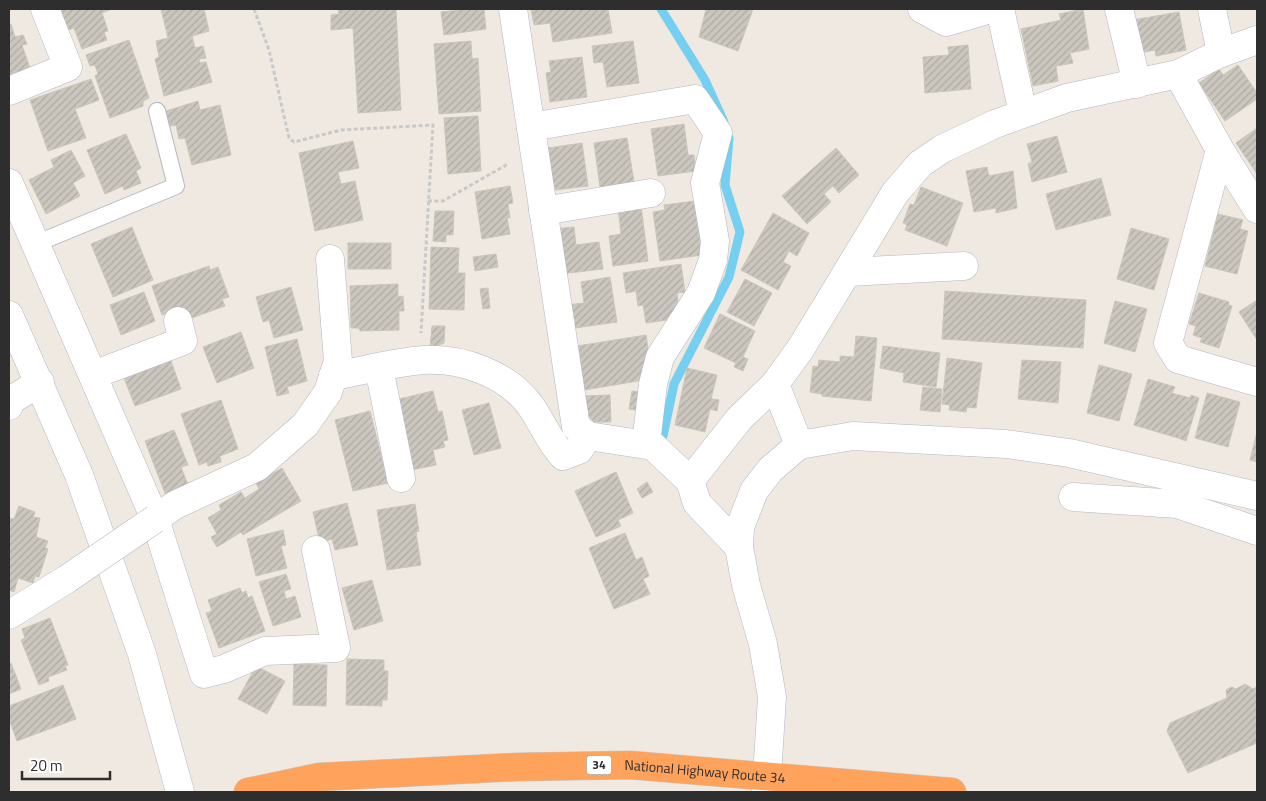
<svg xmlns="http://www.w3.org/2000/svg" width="1266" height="801" font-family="'Titillium Web',sans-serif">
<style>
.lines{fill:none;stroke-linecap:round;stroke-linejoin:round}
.stream{stroke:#75cff0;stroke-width:9}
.building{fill:url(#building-hatch);stroke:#cbc5ba}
.lane-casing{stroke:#b4b7c1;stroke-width:18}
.street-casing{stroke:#b4b7c1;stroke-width:29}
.secondary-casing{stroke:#b4b7c1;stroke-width:29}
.highway-casing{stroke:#c9c9c9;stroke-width:29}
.path{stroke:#c9c9c9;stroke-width:3;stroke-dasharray:4 2.5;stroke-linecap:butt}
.lane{stroke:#fff;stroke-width:16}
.street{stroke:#fff;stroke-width:28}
.secondary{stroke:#fff;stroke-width:28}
.highway{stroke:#ffa35c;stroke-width:28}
.street-bridge-casing{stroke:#b4b7c1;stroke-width:29;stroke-linecap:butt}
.street-bridge{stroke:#fff;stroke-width:28}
.labels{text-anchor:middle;stroke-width:4;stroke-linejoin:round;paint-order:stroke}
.shield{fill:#fff;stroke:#6d6d6d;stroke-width:1}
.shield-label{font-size:12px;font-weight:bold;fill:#2e2e2e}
.street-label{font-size:14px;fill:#2e2e2e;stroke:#fff}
</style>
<defs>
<pattern id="building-hatch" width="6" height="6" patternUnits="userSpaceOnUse" patternTransform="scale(1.25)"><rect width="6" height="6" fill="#cbc7bf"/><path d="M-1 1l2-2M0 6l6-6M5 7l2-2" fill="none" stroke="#afaba4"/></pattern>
</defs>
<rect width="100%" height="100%" fill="#efe9e1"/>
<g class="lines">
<!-- stream -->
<g class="stream">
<polyline points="661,9 705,80 724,122"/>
<polyline points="663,436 674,384 729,277 740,232 725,185 729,138"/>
</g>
</g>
<!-- building -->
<g class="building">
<polygon points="50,9 112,9 102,13 108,31 104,32 107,40 82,49 74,28 65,31"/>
<polygon points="161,9 204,9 209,31 192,36 195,48 203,46 206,58 199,59 200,63 206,62 212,82 164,96 155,59 159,57 156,41 168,38"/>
<polygon points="338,9 396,9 401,110 358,113 353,28 331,30 331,15 339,14"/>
<polygon points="469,9 484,9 486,29 444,35 441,12"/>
<polygon points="531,9 608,9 612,33 553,42 550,23 534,25"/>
<polygon points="706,9 753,9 738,51 699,37"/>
<polygon points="1083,9 1089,49 1070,53 1073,63 1056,66 1058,81 1033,86 1021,29 1061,20 1059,14"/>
<polygon points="1179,12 1186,50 1156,56 1155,50 1139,53 1133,20"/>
<polygon points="9,24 11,24 15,37 23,35 27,44 22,45 32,74 9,82"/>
<polygon points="129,40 149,98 143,101 143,106 110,118 95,76 98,74 95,65 90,66 86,55"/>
<polygon points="471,41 472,59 478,58 481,111 439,114 434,44"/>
<polygon points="633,41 639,83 607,87 603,62 594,63 592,46"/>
<polygon points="968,45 971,89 925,93 923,57 949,55 948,47"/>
<polygon points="582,57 587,97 550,102 546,73 551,72 549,61"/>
<polygon points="1238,65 1257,93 1257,99 1225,121 1199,83 1219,69 1223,75"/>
<polygon points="91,79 99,100 75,109 86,138 48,151 30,100"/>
<polygon points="198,101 200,110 220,105 231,155 192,165 185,138 179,139 176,125 170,126 166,111"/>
<polygon points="478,116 481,171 448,174 444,118"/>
<polygon points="684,124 688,155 694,155 696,171 658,176 651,129"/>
<polygon points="1257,128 1257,174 1236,143"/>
<polygon points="126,134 141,168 136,171 141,183 124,190 123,186 105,194 87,150"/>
<polygon points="1057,136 1067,172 1032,182 1028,164 1032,162 1027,144"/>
<polygon points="627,138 634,182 600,187 594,143"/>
<polygon points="353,141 359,168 338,172 341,184 355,181 363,220 315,231 299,153"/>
<polygon points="582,143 588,186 555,190 555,185 549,186 546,169 551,168 548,148"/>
<polygon points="836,148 859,175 839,193 833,186 824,194 831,202 807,224 782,196"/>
<polygon points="71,150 85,176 73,183 80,196 46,214 29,180 54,167 51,160"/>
<polygon points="987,167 989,176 1013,171 1017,208 996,213 996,208 974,212 966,171"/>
<polygon points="1101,178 1111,215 1056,230 1046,194"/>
<polygon points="510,186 513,203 508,204 510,218 507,218 510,234 482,239 475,192"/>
<polygon points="921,187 963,203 947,246 905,230 907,225 903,223 910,204 914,205"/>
<polygon points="695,201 702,255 660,261 653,212 665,210 664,205"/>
<polygon points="641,205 648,261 613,266 609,236 621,234 618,208"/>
<polygon points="435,211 454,211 453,235 446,235 446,242 433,241"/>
<polygon points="773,213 809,233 797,256 789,251 783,262 791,266 778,290 741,270"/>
<polygon points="1218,214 1243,220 1240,229 1248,231 1237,274 1205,266"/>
<polygon points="132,227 153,280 113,297 91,244"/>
<polygon points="574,227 576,245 599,242 603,269 560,274 554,229"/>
<polygon points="1131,228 1169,239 1154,290 1117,279"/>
<rect x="348" y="243" width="43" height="26"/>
<polygon points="431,247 459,248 458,273 465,273 464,310 429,309"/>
<polygon points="496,254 498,267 475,271 473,257"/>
<polygon points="681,264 685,292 677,293 679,309 674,319 646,323 643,305 638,306 636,291 626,293 623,273"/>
<polygon points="209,266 210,270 218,267 229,297 222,299 225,306 189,319 184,307 162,315 152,286"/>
<polygon points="610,277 617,322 568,329 565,305 584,303 581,282"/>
<polygon points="745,279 772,293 754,326 727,312"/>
<polygon points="398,284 398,297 403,296 404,311 399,311 399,330 360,331 359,328 351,328 350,286"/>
<polygon points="291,287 303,330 274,338 269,320 263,322 256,297"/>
<polygon points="488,288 490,308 483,309 480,289"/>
<polygon points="945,291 1086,300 1083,348 942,339"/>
<polygon points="144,292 155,321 121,335 110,305"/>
<polygon points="1199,293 1229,302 1228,305 1232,306 1219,348 1200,342 1202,338 1193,335 1196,326 1189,324"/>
<polygon points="1257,300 1257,340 1239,312"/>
<polygon points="1115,301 1147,309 1135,352 1104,343"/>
<polygon points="720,314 755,331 743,357 748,359 743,371 734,367 736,363 704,348"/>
<polygon points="432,326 445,326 444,343 430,348"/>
<polygon points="241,332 254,368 217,383 203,347"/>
<polygon points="646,335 651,369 642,370 644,380 584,390 577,346"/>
<polygon points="856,336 877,338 871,401 822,396 822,394 810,392 813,366 818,367 819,360 840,362 840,356 854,357"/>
<polygon points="297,339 307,381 287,387 289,393 277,396 265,347"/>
<polygon points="883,346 940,353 936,387 903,382 904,373 880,368"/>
<polygon points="947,358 982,363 976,408 967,407 966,412 949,410 950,405 942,404"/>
<polygon points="1022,360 1061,362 1058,403 1018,399"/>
<polygon points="171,361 181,389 135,406 124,378"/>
<polygon points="1099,365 1132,374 1119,421 1087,413"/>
<polygon points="687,368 717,375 711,399 719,400 717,411 710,409 705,432 675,425"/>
<polygon points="1148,379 1175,387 1172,393 1190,398 1178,438 1134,425"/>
<polygon points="923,387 942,389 940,412 920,410"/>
<polygon points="433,391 438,412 442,411 448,440 443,441 445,447 433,450 436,465 411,470 395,400"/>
<polygon points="632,391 644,393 641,411 629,409"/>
<polygon points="1207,393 1240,402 1228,447 1195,438"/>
<polygon points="610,395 611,422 594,422 583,410 582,396"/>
<polygon points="1191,395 1199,398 1186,441 1178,438"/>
<polygon points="221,400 238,449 220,456 221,462 208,466 207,462 199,465 181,414"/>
<polygon points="489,403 501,448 474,455 462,410"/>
<polygon points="370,411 388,483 353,491 335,420"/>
<polygon points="174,430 188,465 181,467 189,487 166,496 145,441"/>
<polygon points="1257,432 1257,462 1250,460"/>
<polygon points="282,468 301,501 243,535 241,532 217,547 211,537 217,534 208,518 221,510 219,505 241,492 245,498 259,489 256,483"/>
<polygon points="616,472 633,513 618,520 621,526 596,537 575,491"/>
<polygon points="647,482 653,492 642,498 637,489"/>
<polygon points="347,503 358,545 335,550 332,539 320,543 313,512"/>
<polygon points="415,504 419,531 416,532 421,565 387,570 377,510"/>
<polygon points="19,506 35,512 33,517 40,518 36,537 48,541 45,548 48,549 39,577 35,576 33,583 18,578 14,592 9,590 9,518 14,519"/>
<polygon points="283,530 286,545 281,546 287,568 256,576 247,539"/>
<polygon points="625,533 636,560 642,557 649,576 643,579 650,594 614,609 589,548"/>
<polygon points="286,574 291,589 284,591 286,599 295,596 301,617 273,626 259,582"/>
<polygon points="372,580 383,621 354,630 342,588"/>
<polygon points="240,588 242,593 246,591 248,598 252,596 265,631 219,648 206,613 212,611 208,600"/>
<polygon points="50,618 68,665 65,666 67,670 48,677 49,681 39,685 21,640 25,638 22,629"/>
<polygon points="347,659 384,660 384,671 388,671 387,700 382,700 382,706 346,705"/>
<polygon points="11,663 21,689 9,694 9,664"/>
<polygon points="294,664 327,665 326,706 293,705"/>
<polygon points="256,666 285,681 267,714 238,699"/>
<polygon points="1245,684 1253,689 1257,687 1257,743 1188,773 1167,731 1170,723 1227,698 1226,690 1231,687 1236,689"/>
<polygon points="63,685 76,719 17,741 9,719 9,706"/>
</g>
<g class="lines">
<!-- lane casing -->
<g class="lane-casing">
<polyline id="lane" points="35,244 176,186 157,111"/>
</g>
<!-- street casing -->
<g class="street-casing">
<g id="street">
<polyline points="513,9 576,427 588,436 653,446 690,481 697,503 739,547"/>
<polyline points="922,9 946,22 990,9"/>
<polyline points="1000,9 1023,113"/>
<polyline points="1119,9 1137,84"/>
<polyline points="1212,9 1221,53"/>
<polyline points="1178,74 1220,150 1257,209"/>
<polyline points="9,91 68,67 45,9"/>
<polyline points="531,127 695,99 718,133 705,183 715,241 713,260 701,293 660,357 653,384 646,444"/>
<polyline points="1220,150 1168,343 1178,359 1257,382"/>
<polyline points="9,183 155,519 204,674 224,669 265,651 336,648 316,550"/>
<polyline points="543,211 651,193"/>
<polyline points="848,272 964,266"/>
<polyline points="379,368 401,478"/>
<polyline points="93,375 183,341 178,321"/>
<path d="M333 376C363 371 394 362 424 360 462 358 507 374 530 405 542 422 549 441 563 456L579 450 588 436"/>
<polyline points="9,406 10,401 40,382"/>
<polyline points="799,445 775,384 801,348 895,193 920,164 942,149 995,124 1067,98 1178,74 1221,53 1257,40"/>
<polyline points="690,481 739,419 775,384"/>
<polyline points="1073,497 1177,504 1257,531"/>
<polyline points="155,519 175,505 257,467 305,425 328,392 338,361 330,259"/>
<polyline points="9,615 67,579"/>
</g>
</g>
<!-- secondary casing -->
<g class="secondary-casing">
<g id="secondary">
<polyline points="9,315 79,475 142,654 180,792"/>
<polyline points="766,792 772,697 763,644 746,585 739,547 740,527 754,491 770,470 799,445 853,436 1006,444 1069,453 1257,496"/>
</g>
</g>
<!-- highway casing -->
<g class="highway-casing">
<g id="highway">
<path id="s1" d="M248 792 319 777 516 767 630 765 952 792"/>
</g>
</g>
<!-- path -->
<g class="path">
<polyline points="254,9 269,50 289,138 294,142 341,130 433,125 421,333"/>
<polyline points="428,201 443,201 508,164"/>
</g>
<!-- lane -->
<use href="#lane" class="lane"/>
<!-- street -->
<use href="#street" class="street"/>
<!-- secondary -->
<use href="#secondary" class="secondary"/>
<!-- highway -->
<use href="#highway" class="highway"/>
<!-- street-bridge casing -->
<g class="street-bridge-casing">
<polyline id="street-bridge" points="67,579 155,519"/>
</g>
<!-- street-bridge -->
<use href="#street-bridge" class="street-bridge"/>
</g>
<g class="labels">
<!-- shield labels -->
<rect class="shield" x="586.5" y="755.5" width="25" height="19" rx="4"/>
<g class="shield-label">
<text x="599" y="769">34</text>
</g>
<!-- street labels -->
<g class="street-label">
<text dy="5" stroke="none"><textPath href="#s1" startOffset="459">National Highway Route 34</textPath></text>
</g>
</g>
<!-- border -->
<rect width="1266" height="801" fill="none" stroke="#2e2e2e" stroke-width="20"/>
<!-- scale -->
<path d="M22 771v8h88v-8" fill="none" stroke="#2e2e2e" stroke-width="2.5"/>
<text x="30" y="771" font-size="15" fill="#2e2e2e" stroke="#ffffff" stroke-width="4" paint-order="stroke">20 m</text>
</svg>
